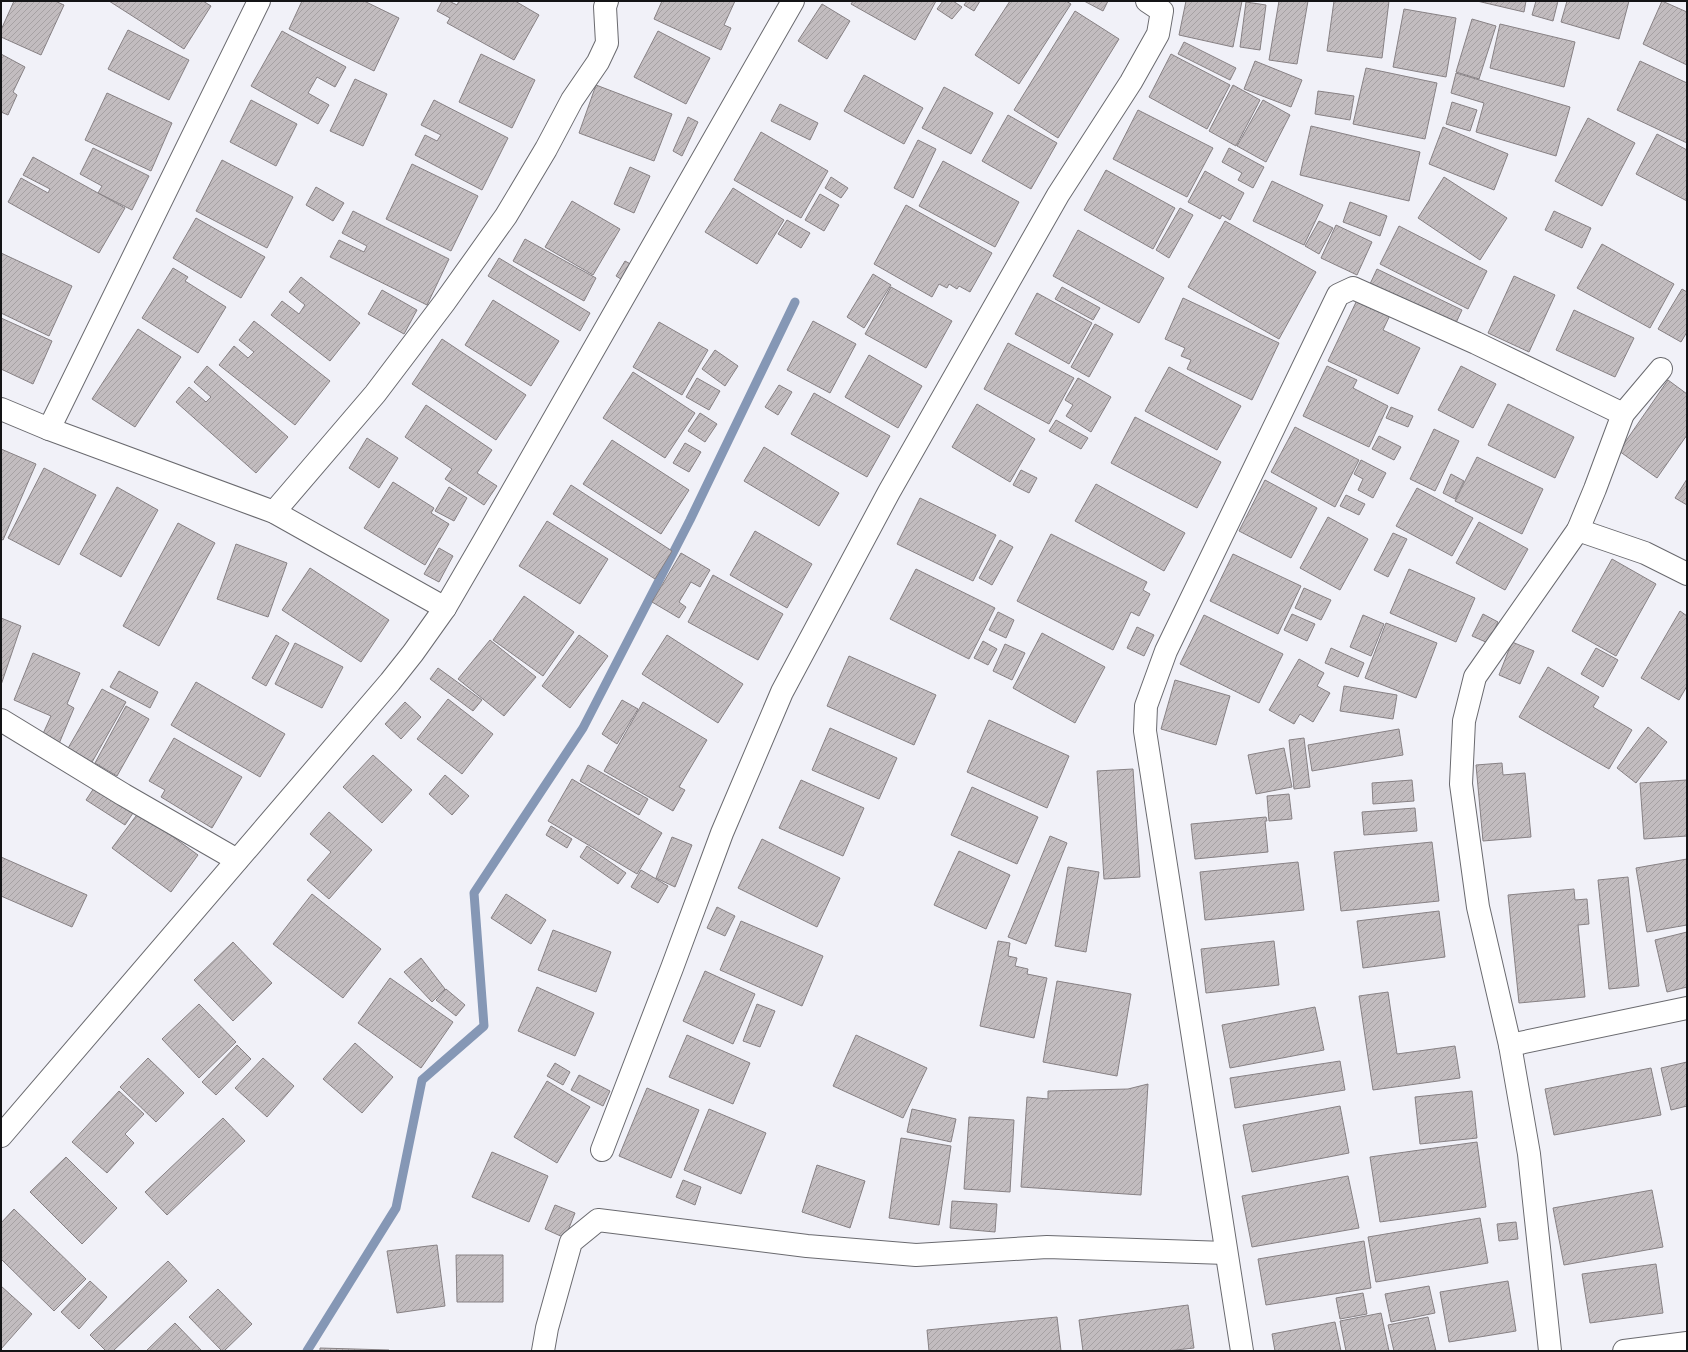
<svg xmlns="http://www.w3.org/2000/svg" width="1688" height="1352" font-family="Commissioner,sans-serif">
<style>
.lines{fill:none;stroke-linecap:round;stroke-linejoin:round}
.stream{stroke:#8597b5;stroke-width:9}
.building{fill:url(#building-hatch);stroke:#878184}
.minor-casing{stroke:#6a6a6f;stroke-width:24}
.minor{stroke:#fff;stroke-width:22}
</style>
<defs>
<pattern id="building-hatch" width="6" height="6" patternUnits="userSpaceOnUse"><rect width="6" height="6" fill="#c2bcbf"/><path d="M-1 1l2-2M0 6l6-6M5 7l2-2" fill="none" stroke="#a6a1a3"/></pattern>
</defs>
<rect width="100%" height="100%" fill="#f1f1f8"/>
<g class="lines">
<!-- stream -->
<polyline class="stream" points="307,1351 396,1208 422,1080 484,1026 474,893 583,728 690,520 795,302"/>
</g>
<!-- building -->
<g class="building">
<polygon points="14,1 55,1 64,5 41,55 1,37 1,30"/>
<polygon points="109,1 203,1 211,6 184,49"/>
<polygon points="302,1 364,1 399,18 374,71 289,29"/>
<polygon points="442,1 449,1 457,5 459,1 515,1 539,15 514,60 447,23 450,18 437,11"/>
<polygon points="662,1 735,1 724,25 731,28 721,50 654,19"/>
<polygon points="853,1 936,1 915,40 851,4"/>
<polygon points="943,1 953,1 962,7 952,19 937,9"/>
<polygon points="967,1 980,1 974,11 964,5"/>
<polygon points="1010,1 1066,1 1071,4 1019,84 975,55"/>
<polygon points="1084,1 1108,1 1103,11"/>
<polygon points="1186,1 1242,1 1233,47 1179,35"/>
<polygon points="1279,1 1308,1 1297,64 1269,60"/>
<polygon points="1334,1 1389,1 1382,58 1327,51"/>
<polygon points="1477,1 1526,1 1524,12"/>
<polygon points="1536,1 1558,1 1553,21 1532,15"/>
<polygon points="1567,1 1629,1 1619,39 1561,22"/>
<polygon points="1662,1 1687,12 1687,65 1643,44"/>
<polygon points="1246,2 1266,5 1260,50 1240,47"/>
<polygon points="822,4 850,21 827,59 798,41"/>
<polygon points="1404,9 1456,18 1446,77 1393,67"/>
<polygon points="1075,11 1119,39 1058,138 1014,110"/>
<polygon points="1472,19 1496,26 1479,79 1456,72"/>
<polygon points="1500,24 1575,42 1564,87 1490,68"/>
<polygon points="128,30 189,60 169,100 108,69"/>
<polygon points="282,31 346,67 335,87 317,77 308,93 329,105 318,124 251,86"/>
<polygon points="658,31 710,58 686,104 634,77"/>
<polygon points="1184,42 1236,68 1230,80 1178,54"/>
<polygon points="1,54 25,67 13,92 17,95 8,115 1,112"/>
<polygon points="481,54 535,80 512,128 459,102"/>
<polygon points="1171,54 1230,85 1207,129 1149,97"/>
<polygon points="1255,61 1302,80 1291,107 1244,89"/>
<polygon points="1640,61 1687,83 1687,143 1617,110"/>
<polygon points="1366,68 1437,83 1425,139 1353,124"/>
<polygon points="1456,73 1570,107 1556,156 1476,132 1484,103 1451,93"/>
<polygon points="864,75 923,108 904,144 844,111"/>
<polygon points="355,79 387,94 363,146 330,131"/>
<polygon points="596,85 672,114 654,161 579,133"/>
<polygon points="1233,85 1260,100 1236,146 1209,131"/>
<polygon points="944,87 993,113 971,154 922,128"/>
<polygon points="1318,91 1354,96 1350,120 1315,114"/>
<polygon points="107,93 172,123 151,171 85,140"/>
<polygon points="251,100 297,124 276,166 230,142"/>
<polygon points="434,100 508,138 482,190 415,155 425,135 437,141 441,135 421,125"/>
<polygon points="1263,100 1290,115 1266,162 1237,146"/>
<polygon points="1452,102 1477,110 1470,131 1446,124"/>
<polygon points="780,104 818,123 810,140 771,121"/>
<polygon points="1138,110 1213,148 1187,197 1113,159"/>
<polygon points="1008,115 1057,143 1031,189 982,161"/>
<polygon points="688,117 698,122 682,156 673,151"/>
<polygon points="1588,118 1635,143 1602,206 1555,181"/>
<polygon points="1311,126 1420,152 1409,201 1300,175"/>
<polygon points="1443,127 1508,154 1494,190 1429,164"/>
<polygon points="761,132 828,171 801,218 734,180"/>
<polygon points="1657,134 1687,150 1687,201 1636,174"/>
<polygon points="918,140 936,149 913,198 894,188"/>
<polygon points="93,148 149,176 132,210 98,193 102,186 80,174"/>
<polygon points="1229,148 1264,167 1253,188 1238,180 1242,173 1222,162"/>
<polygon points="33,157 125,208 99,253 8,202 21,178 48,193 50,189 23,175"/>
<polygon points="222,160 293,197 267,248 196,211"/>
<polygon points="943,161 1019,202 995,247 919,206"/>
<polygon points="412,164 478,196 451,251 386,219"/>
<polygon points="630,167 650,176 634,213 614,204"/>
<polygon points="1106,170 1175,208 1153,249 1084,210"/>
<polygon points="1205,171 1244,193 1230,220 1222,215 1220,219 1188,202"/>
<polygon points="831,177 848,188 841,198 825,188"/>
<polygon points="1444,177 1507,218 1480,260 1418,218"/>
<polygon points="1272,181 1323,205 1304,245 1253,221"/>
<polygon points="316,187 344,203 333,221 306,205"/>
<polygon points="733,188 784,220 757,264 705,232"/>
<polygon points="820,194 839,205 824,231 805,220"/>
<polygon points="572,201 620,229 593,275 545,247"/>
<polygon points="1350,202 1387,216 1380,236 1343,222"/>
<polygon points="906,205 992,253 970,292 959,286 957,289 949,284 947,288 939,284 932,297 874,264"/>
<polygon points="1180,208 1193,215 1169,258 1156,250"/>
<polygon points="353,211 449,259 427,305 330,257 339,240 364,252 367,246 342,233"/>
<polygon points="1554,211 1591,228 1582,248 1545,230"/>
<polygon points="196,218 265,257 241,298 173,258"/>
<polygon points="787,220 810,233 801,248 778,234"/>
<polygon points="1225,221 1316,272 1279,339 1188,287"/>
<polygon points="1319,221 1333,228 1319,254 1305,246"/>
<polygon points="1336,225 1372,242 1357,275 1321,258"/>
<polygon points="1399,226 1487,271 1468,309 1380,264"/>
<polygon points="1078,230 1164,278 1139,323 1053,276"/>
<polygon points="525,239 596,278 584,301 513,261"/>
<polygon points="1602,244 1674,284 1650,328 1577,288"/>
<polygon points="1,253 72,286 49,336 1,313"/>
<polygon points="499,258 590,313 580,331 488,276"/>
<polygon points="625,261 634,266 624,281 616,276"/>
<polygon points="173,268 188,277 185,281 226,307 198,353 142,318"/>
<polygon points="1377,269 1462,310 1455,325 1370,284"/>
<polygon points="873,274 891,285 864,328 847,317"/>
<polygon points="1514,276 1555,295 1529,352 1488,333"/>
<polygon points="301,277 360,323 330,361 271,315 282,301 299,314 305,305 289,292"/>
<polygon points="891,287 952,321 926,368 865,334"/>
<polygon points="1062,287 1100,308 1093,320 1055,299"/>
<polygon points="1682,289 1687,292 1687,332 1681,342 1658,329"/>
<polygon points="382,290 417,310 404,334 368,314"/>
<polygon points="1037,293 1092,323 1069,364 1015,334"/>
<polygon points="1183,298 1279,343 1252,400 1187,369 1191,360 1181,356 1185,348 1165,339"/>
<polygon points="1358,298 1391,313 1383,330 1420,348 1398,394 1328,361"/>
<polygon points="493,300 559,341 531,386 465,345"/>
<polygon points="1574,310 1634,338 1615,377 1556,350"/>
<polygon points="1,318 52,341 33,384 1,369"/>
<polygon points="254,321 330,381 295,425 219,365 234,346 248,358 254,352 239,340"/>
<polygon points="813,321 856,344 830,393 787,370"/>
<polygon points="659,322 708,350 682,395 633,367"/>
<polygon points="1095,324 1113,334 1089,377 1071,367"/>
<polygon points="138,329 181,357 135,427 92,399"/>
<polygon points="442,339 526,395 496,440 412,384"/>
<polygon points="1008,343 1074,378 1049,424 984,389"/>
<polygon points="715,350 738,366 725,386 702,369"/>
<polygon points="869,355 922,386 898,428 845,397"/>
<polygon points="207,366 288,437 256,473 176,402 189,387 206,402 211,397 194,382"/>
<polygon points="1327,366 1357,380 1353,388 1388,406 1369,447 1303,416"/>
<polygon points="1461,366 1496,384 1473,428 1438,410"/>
<polygon points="1169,367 1241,406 1217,450 1145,411"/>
<polygon points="633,372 695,413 665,458 603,418"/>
<polygon points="697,378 720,391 709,410 686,397"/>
<polygon points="1078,378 1111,397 1091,432 1066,416 1073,405 1065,400"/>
<polygon points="1668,380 1687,394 1687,435 1657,478 1619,451"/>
<polygon points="779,385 792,392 778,415 765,407"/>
<polygon points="814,393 890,436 867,477 791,434"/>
<polygon points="977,404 1035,439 1010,482 952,447"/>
<polygon points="1508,404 1574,437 1555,478 1488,445"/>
<polygon points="426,405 492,450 477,473 497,486 484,505 445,479 452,469 405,437"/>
<polygon points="1391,407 1413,416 1408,427 1386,418"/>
<polygon points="700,413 717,424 705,442 688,431"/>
<polygon points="1135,417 1221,462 1197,508 1111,463"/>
<polygon points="1056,420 1088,438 1081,449 1049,431"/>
<polygon points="1295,427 1359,460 1335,507 1271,472"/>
<polygon points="1434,429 1459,441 1435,491 1410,479"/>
<polygon points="1379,436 1401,447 1394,460 1372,449"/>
<polygon points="367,438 398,458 379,488 349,468"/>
<polygon points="612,440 689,490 661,534 583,484"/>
<polygon points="685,443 701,452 689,472 673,463"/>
<polygon points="764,447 839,493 819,526 744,481"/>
<polygon points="1,449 36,464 3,540 1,539"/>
<polygon points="1477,457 1543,489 1522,534 1455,501"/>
<polygon points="1361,460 1386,473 1373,498 1358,490 1363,479 1354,474"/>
<polygon points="44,468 96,495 59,565 8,538"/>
<polygon points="1021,470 1037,478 1029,493 1013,485"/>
<polygon points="1451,474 1464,481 1455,499 1443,493"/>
<polygon points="1687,479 1687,505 1675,498"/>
<polygon points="1265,480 1317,508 1291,558 1239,531"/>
<polygon points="393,482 434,508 431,513 449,524 425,565 364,528"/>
<polygon points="1096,484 1185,533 1164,571 1075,521"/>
<polygon points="571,485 672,551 655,579 553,514"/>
<polygon points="117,487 158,510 121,577 80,554"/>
<polygon points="449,487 467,498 454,521 435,511"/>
<polygon points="1417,488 1473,518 1452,556 1396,526"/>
<polygon points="1346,495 1365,504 1359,515 1340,506"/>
<polygon points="920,498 996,535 973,581 897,544"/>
<polygon points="1328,517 1368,539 1340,590 1300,568"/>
<polygon points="547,521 608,559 580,604 519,566"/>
<polygon points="1479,522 1528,549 1505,590 1456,563"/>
<polygon points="178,523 215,543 159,646 123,626"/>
<polygon points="755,531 812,564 787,608 730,575"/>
<polygon points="1393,533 1407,539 1388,577 1374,570"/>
<polygon points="1051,534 1147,582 1143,590 1150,594 1139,616 1131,612 1113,650 1017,601"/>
<polygon points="1000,540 1013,547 992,585 979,578"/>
<polygon points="236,544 287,563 268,617 217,599"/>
<polygon points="439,548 453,556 439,582 424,574"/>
<polygon points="681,553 710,570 700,587 691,582 679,602 686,607 679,618 652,602"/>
<polygon points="1233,554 1301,586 1278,634 1210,601"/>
<polygon points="1612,559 1656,584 1616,656 1572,631"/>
<polygon points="310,568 389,620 361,662 282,610"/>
<polygon points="916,569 995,608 969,659 890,619"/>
<polygon points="1409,569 1475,598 1456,642 1390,613"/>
<polygon points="713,575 783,614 758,660 688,622"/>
<polygon points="1304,588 1331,600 1321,620 1295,608"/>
<polygon points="524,596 574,632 543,676 493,640"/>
<polygon points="1680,611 1687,616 1687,686 1679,700 1641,678"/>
<polygon points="998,612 1014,620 1006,638 989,630"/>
<polygon points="1292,614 1315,624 1307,641 1284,630"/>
<polygon points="1483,614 1498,622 1488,643 1472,636"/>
<polygon points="1204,615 1283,654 1259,703 1180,664"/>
<polygon points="1363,615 1384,624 1371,656 1350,647"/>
<polygon points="1,618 21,626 1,685"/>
<polygon points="1386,623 1437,643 1416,698 1365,678"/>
<polygon points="1137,627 1154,635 1144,656 1127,648"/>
<polygon points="1042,633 1105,667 1075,723 1013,688"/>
<polygon points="276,635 289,643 266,686 252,678"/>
<polygon points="579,635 608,656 570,708 542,686"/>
<polygon points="667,635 743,684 718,723 642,674"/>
<polygon points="490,640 536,677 504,716 458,679"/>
<polygon points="983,641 997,649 988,665 974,658"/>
<polygon points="1512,642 1534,651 1520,684 1499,675"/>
<polygon points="295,643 343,667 322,708 275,684"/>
<polygon points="1005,644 1025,653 1012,680 993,671"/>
<polygon points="1331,648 1364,663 1358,677 1325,663"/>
<polygon points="1596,648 1618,660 1603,687 1581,674"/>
<polygon points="33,653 80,673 67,704 74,708 58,746 41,738 51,716 14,700"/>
<polygon points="849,656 936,695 914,745 827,706"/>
<polygon points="1299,659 1324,673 1317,686 1330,693 1313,722 1300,714 1294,724 1269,710"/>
<polygon points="1548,667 1599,697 1593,707 1632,730 1609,769 1519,717"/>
<polygon points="438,668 482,700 473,711 430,679"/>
<polygon points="119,671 158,692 150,708 110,687"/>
<polygon points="1175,680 1230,696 1216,745 1161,729"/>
<polygon points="196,682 285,734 260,777 171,725"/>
<polygon points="1344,686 1397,695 1393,719 1340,711"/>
<polygon points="102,689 126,702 91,764 67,750"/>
<polygon points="448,699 493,734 462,774 417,739"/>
<polygon points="622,700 638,709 617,744 602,734"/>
<polygon points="405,702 421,717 401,739 385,724"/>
<polygon points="643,702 707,740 679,787 685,790 673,811 604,771"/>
<polygon points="126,706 149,719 117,776 95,763"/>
<polygon points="989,720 1069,756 1047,808 967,772"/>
<polygon points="1648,727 1667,742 1636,783 1617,768"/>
<polygon points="830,728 897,758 879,799 812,770"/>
<polygon points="1399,729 1403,755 1312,771 1308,745"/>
<polygon points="174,738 242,777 212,828 161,797 165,790 149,781"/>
<polygon points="1304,738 1310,787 1294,789 1289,740"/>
<polygon points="1284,748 1292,787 1256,794 1248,755"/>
<polygon points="373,755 412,790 382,823 343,787"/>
<polygon points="1502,763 1503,775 1525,773 1531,837 1483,841 1476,765"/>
<polygon points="588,765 648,799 639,815 580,781"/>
<polygon points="1133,769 1140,877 1104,879 1097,771"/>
<polygon points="445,775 469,796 452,815 429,794"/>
<polygon points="572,779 662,833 637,874 548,821"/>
<polygon points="801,780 864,808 843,856 779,828"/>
<polygon points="1412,780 1414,801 1373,804 1372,783"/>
<polygon points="1687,780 1687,836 1644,839 1640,783"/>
<polygon points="96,785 135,810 125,825 86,800"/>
<polygon points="972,787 1038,817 1017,864 951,835"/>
<polygon points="1289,794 1292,819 1269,821 1267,796"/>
<polygon points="1415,808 1417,831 1364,835 1362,812"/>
<polygon points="139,812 198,855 171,892 112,848"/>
<polygon points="329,812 372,850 329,899 307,880 331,852 310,834"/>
<polygon points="1266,817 1267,821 1265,821 1268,852 1195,859 1191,824"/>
<polygon points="551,826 572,839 567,848 546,835"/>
<polygon points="1050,836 1067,843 1026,944 1008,937"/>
<polygon points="672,837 692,845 675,887 656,878"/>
<polygon points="762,839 840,878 817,927 738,888"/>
<polygon points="1432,842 1439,901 1341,911 1334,852"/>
<polygon points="587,846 626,873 618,884 580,857"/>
<polygon points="959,851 1010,875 986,929 934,905"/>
<polygon points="1,857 87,895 72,927 1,896"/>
<polygon points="1687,859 1687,925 1647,932 1636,868"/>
<polygon points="1298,862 1304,910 1205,920 1200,872"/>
<polygon points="1068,867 1099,872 1086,952 1055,946"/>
<polygon points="641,870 668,886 658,903 631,887"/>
<polygon points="1628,877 1639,986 1609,989 1598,880"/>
<polygon points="1574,889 1575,900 1587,899 1589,924 1578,925 1585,997 1519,1003 1508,895"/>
<polygon points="312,894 381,949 343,998 273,944"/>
<polygon points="506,894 546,920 531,944 491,918"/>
<polygon points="717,907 735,916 725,936 707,928"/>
<polygon points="1439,911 1445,957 1363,968 1357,921"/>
<polygon points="741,921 823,956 802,1006 720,970"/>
<polygon points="553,930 611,952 596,992 538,970"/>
<polygon points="1687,932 1687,987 1667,992 1655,940"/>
<polygon points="998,941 1010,943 1008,956 1017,958 1015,966 1028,969 1027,974 1047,978 1034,1038 980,1026"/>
<polygon points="1274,941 1279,985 1206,993 1201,949"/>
<polygon points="233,942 272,983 233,1021 194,980"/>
<polygon points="421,958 445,989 432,1002 404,972"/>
<polygon points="705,971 755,994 733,1044 683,1021"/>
<polygon points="390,978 453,1022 421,1068 358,1023"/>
<polygon points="1057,981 1131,994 1117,1076 1043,1062"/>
<polygon points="537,987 594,1013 575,1056 518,1031"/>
<polygon points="446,989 465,1005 456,1016 436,1000"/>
<polygon points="1388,992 1397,1054 1455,1046 1460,1078 1373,1090 1359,996"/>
<polygon points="199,1004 236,1042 199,1078 162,1039"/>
<polygon points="757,1004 775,1011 760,1047 743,1041"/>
<polygon points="1315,1007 1324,1050 1230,1068 1222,1025"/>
<polygon points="687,1035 750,1063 733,1104 669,1077"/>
<polygon points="856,1035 927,1068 903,1118 833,1086"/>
<polygon points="355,1043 393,1077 362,1113 323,1079"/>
<polygon points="237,1045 251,1059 216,1095 202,1082"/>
<polygon points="148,1058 184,1093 156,1122 120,1087"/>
<polygon points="263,1058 294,1086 267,1117 235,1088"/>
<polygon points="1340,1061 1345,1090 1235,1108 1230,1078"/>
<polygon points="1687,1062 1687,1106 1671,1110 1661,1068"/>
<polygon points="555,1063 570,1072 563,1085 547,1076"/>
<polygon points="1651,1068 1661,1115 1554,1135 1545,1089"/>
<polygon points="579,1075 610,1091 603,1106 571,1090"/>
<polygon points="547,1081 590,1107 557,1163 514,1137"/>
<polygon points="1148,1084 1141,1195 1021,1187 1027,1097 1048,1099 1048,1091 1128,1089"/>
<polygon points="647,1088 699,1110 671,1178 619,1156"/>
<polygon points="119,1091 144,1114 125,1134 134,1143 107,1173 72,1142"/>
<polygon points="1472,1091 1477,1138 1420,1144 1415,1097"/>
<polygon points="1340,1106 1349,1153 1252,1172 1243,1125"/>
<polygon points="709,1109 766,1133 741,1194 684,1170"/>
<polygon points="912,1109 956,1119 951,1142 907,1132"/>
<polygon points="969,1117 1014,1120 1010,1192 964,1189"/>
<polygon points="223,1118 245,1141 167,1215 145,1192"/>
<polygon points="901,1138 951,1146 939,1225 889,1218"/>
<polygon points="1477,1142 1486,1207 1380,1222 1370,1157"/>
<polygon points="492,1152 548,1176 529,1222 472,1197"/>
<polygon points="66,1157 117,1208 82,1244 30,1192"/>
<polygon points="817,1165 865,1181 850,1228 802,1212"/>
<polygon points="1348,1176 1359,1228 1252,1247 1242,1196"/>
<polygon points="683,1180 701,1187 695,1205 676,1197"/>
<polygon points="1652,1190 1663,1247 1564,1265 1553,1208"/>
<polygon points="952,1201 997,1204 995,1232 950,1228"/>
<polygon points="555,1205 575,1213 565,1238 545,1229"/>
<polygon points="14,1209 86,1279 54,1311 1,1259 1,1223"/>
<polygon points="1480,1218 1488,1263 1376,1282 1368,1237"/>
<polygon points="1516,1222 1518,1239 1499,1241 1497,1224"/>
<polygon points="1364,1241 1371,1288 1266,1305 1258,1259"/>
<polygon points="437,1245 445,1306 397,1313 387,1251"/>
<polygon points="456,1255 503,1255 503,1302 457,1302"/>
<polygon points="168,1261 187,1281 113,1351 106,1351 90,1335"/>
<polygon points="1656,1264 1663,1313 1590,1323 1582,1274"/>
<polygon points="90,1281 107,1297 79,1329 61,1312"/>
<polygon points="1508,1281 1516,1331 1449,1342 1440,1292"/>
<polygon points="1,1286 32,1314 1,1349"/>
<polygon points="1429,1286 1435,1313 1391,1322 1385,1294"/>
<polygon points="218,1289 252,1324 224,1351 222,1351 189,1317"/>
<polygon points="1363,1293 1367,1314 1340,1319 1336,1298"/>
<polygon points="1188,1305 1194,1348 1167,1351 1083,1351 1079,1320"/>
<polygon points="1381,1313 1389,1351 1346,1351 1340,1321"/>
<polygon points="1057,1317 1061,1351 929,1351 927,1330"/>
<polygon points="1428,1317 1436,1351 1394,1351 1388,1325"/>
<polygon points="1335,1322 1341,1351 1275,1351 1272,1334"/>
<polygon points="175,1323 202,1351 146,1351"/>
<polygon points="320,1348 389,1350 389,1351 320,1351"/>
</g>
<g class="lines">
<!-- minor casing -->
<g class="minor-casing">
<g id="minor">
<polyline points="1,409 49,429 274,512 445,608"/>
<polyline points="49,429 259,1"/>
<polyline points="274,512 375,394 444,303 506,216 546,149 572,100 598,62 607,43 605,7 607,1"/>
<polyline points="1578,530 1645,553 1687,574"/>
<polyline points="1,720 124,795 237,860"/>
<polyline points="1510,1045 1687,1008"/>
<polyline points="1,1136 390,682 413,653 445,608 484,541 793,1"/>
<polyline points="602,1150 672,968 722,833 782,692 889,492 1058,195 1131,82 1158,34 1162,11 1147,1"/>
<polyline points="543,1351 547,1328 571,1242 598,1220 807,1246 916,1255 1047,1247 1226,1253"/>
<polyline points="1242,1351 1145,731 1146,706 1166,651 1338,295 1353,288 1476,343 1623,414"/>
<polyline points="1550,1351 1529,1154 1510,1045 1478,907 1461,784 1464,721 1475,677 1578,530 1595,489 1623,414 1661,369"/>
<polyline points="1624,1351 1687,1343"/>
</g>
</g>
<!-- minor -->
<use href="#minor" class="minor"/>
</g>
<!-- border -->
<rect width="1688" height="1352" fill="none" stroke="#141416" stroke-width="4"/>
</svg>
